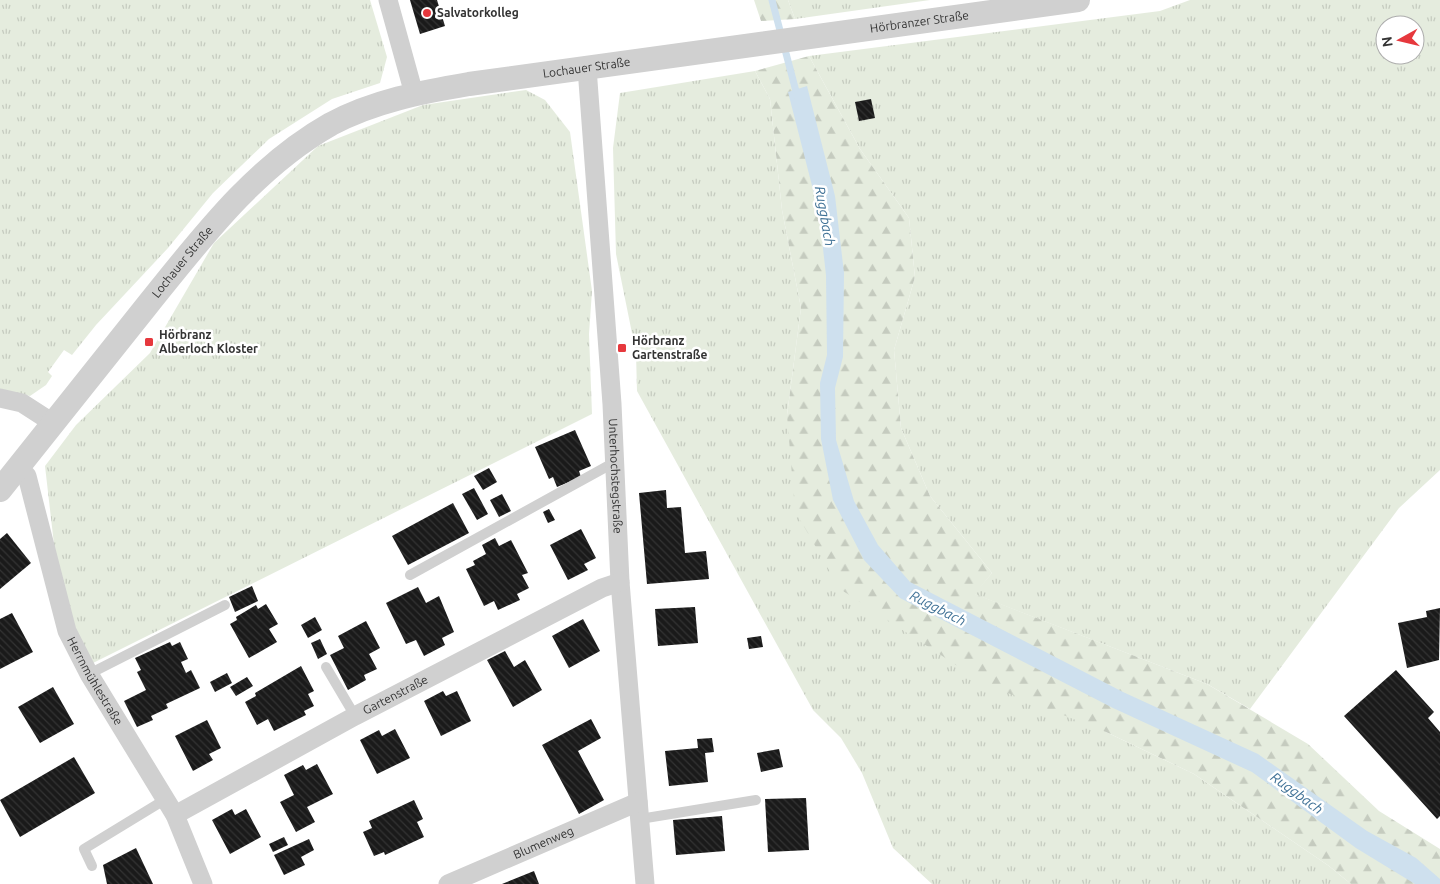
<svg xmlns="http://www.w3.org/2000/svg" width="1440" height="884" font-family="Ubuntu,sans-serif">
<style>
.grass{fill:url(#grass-tufts);fill-rule:evenodd}
.forest{fill:url(#forest-firs)}
.water{fill:#cee0ee}
.lines{fill:none;stroke-linecap:round;stroke-linejoin:round}
.stream{stroke:#cee0ee;stroke-width:7}
.building{fill:url(#building-back-hatch)}
.service{stroke:#d0d0d0;stroke-width:10}
.minor{stroke:#d0d0d0;stroke-width:19}
.tertiary{stroke:#d0d0d0;stroke-width:24}
.poi-dot{fill:#e6383d;stroke:#fff;stroke-width:2}
.labels{text-anchor:middle;stroke-width:5;stroke-linejoin:round;paint-order:stroke}
.poi-label{font-size:12px;font-weight:bold;fill:#333;stroke:#fff;text-anchor:start}
.street-label{font-size:12px;fill:#333;stroke:#fff}
.water-label{font-size:14px;font-style:italic;fill:#3f7196;stroke:#fff}
</style>
<defs>
<pattern id="grass-tufts" width="24" height="20" patternUnits="userSpaceOnUse" patternTransform="scale(1.25)"><rect width="24" height="20" fill="#e5ecde"/><path d="M3 7l-1-3M5 7V3M7 7l1-3M15 17l-1-3M17 17v-4M19 17l1-3" fill="none" stroke="#c5cbbf"/></pattern>
<pattern id="forest-firs" width="22" height="20" patternUnits="userSpaceOnUse" patternTransform="scale(1.25)"><rect width="22" height="20" fill="#e5ecde"/><path d="M5 1l3.5 6h-7zM16 11l3.5 6h-7z" fill="#c5cbbf"/></pattern>
<pattern id="building-back-hatch" width="6" height="6" patternUnits="userSpaceOnUse" patternTransform="scale(1.25)"><rect width="6" height="6" fill="#1a1a1a"/><path d="M-1 5l2 2M0 0l6 6M5-1l2 2" fill="none" stroke="#333"/></pattern>
</defs>
<rect width="100%" height="100%" fill="#fff"/>
<!-- grass -->
<g class="grass">
<polygon points="0,0 370,0 387,57 380,83 332,99 269,139 213,193 168,248 96,325 72,355 64,350 48,372 52,376 46,385 30,396 0,389"/>
<polygon points="788,0 930,0 795,19"/>
<path d="M1190 0H1440V470L1399 508 1250 709 1207 684 974 594 992 573 930 496 901 428 894 350 915 277 909 218 860 149 809 56 1160 11ZM1385 25H1415V55H1385Z"/>
<polygon points="755,71 770,99 782,210 801,308 787,415 1106,732 1194,774 1329,866 1351,884 932,884 893,848 862,773 841,738 813,710 637,391 636,353 616,254 613,148 620,93"/>
<polygon points="526,90 545,100 570,132 592,291 589,334 592,414 93,663 74,632 55,553 45,466 76,425 150,353 214,243 318,146 423,105"/>
</g>
<!-- forest -->
<g class="forest">
<polygon points="754,0 788,0 795,19 761,21"/>
<polygon points="809,56 860,149 909,218 915,277 894,350 901,428 930,496 992,573 975,594 1207,684 1308,744 1379,811 1440,849 1440,884 1351,884 1329,866 1194,774 1106,732 985,684 840,589 795,511 787,415 801,308 782,210 770,99 755,71"/>
</g>
<!-- water -->
<polygon class="water" points="807,86 835,196 844,273 843,357 835,388 836,440 854,501 878,545 910,582 1123,692 1258,754 1367,831 1416,858 1440,879 1440,884 1415,884 1356,848 1252,772 1113,708 900,598 864,560 833,500 821,439 820,383 827,355 826,275 819,213 788,92"/>
<g class="lines">
<!-- stream -->
<polyline class="stream" points="772,0 798,99"/>
</g>
<!-- building -->
<g class="building">
<polygon points="410,0 437,0 445,26 420,34"/>
<polygon points="871,99 875,118 859,121 855,102"/>
<polygon points="575,430 591,466 579,471 581,477 557,487 553,477 549,479 535,447"/>
<polygon points="489,468 497,482 483,490 474,476"/>
<polygon points="474,488 488,514 477,520 462,494"/>
<polygon points="666,490 667,508 681,507 685,553 706,551 709,579 647,584 639,493"/>
<polygon points="502,494 511,511 499,517 490,500"/>
<polygon points="453,503 469,533 408,565 392,536"/>
<polygon points="549,509 555,520 548,523 543,512"/>
<polygon points="581,529 596,558 584,564 588,570 568,580 550,545"/>
<polygon points="7,533 31,563 0,589 0,539"/>
<polygon points="495,538 499,546 511,540 528,573 522,575 529,588 517,594 520,600 498,610 494,601 484,606 466,569 475,565 473,561 486,554 482,545"/>
<polygon points="252,586 258,601 235,612 229,597"/>
<polygon points="418,587 426,603 439,596 454,632 442,638 445,645 424,656 416,640 406,644 386,603"/>
<polygon points="266,604 278,624 269,629 277,642 249,658 230,624 237,620 236,617 256,605 258,609"/>
<polygon points="695,607 698,643 658,646 655,609"/>
<polygon points="1440,608 1439,660 1407,668 1398,623 1427,617 1426,611"/>
<polygon points="12,613 33,652 0,669 0,619"/>
<polygon points="315,617 322,630 308,638 301,625"/>
<polygon points="583,619 600,651 569,668 552,636"/>
<polygon points="366,621 380,648 369,654 377,669 364,675 366,680 348,690 330,655 344,648 338,636"/>
<polygon points="761,636 763,647 749,649 747,638"/>
<polygon points="320,639 327,654 318,659 311,643"/>
<polygon points="170,642 172,646 180,642 188,659 181,662 186,673 191,670 200,688 166,704 168,708 151,716 153,720 137,727 124,701 146,690 137,672 141,670 135,658"/>
<polygon points="505,651 514,667 525,660 542,690 513,707 487,660"/>
<polygon points="301,666 314,691 308,694 314,706 304,711 306,715 274,731 268,719 257,725 245,702 256,696 255,693"/>
<polygon points="1396,670 1434,712 1428,718 1440,732 1440,816 1437,819 1344,716"/>
<polygon points="227,673 232,683 215,692 210,682"/>
<polygon points="247,677 253,686 236,696 230,687"/>
<polygon points="53,687 74,724 40,743 18,707"/>
<polygon points="443,691 446,696 457,691 471,721 441,736 424,701"/>
<polygon points="591,719 601,738 578,751 604,800 579,814 542,745"/>
<polygon points="207,720 221,748 209,754 213,760 193,771 175,736"/>
<polygon points="395,729 410,758 377,774 360,740 379,730 382,736"/>
<polygon points="712,738 714,752 705,753 708,782 669,786 665,751 698,748 697,739"/>
<polygon points="779,749 783,767 761,772 757,753"/>
<polygon points="74,757 95,793 20,837 0,800"/>
<polygon points="317,764 333,794 307,807 315,822 296,832 280,802 294,795 284,775 303,765 306,770"/>
<polygon points="806,798 809,850 768,852 765,799"/>
<polygon points="414,800 423,819 417,822 424,837 385,855 384,852 374,856 363,832 372,828 369,821"/>
<polygon points="232,809 235,815 246,809 261,837 230,854 212,820"/>
<polygon points="722,816 725,851 676,855 673,820"/>
<polygon points="284,837 288,845 273,852 269,844"/>
<polygon points="309,839 314,850 301,857 305,865 284,875 274,855"/>
<polygon points="136,848 153,884 107,884 103,865"/>
<polygon points="534,871 539,884 502,884"/>
</g>
<g class="lines">
<!-- service -->
<g class="service">
<polyline points="410,575 615,462"/>
<polyline points="326,667 355,716"/>
<polyline points="89,674 225,605"/>
<polyline points="640,819 756,800"/>
<polyline points="92,866 84,849 166,799"/>
</g>
<!-- minor -->
<g class="minor">
<polyline points="388,0 414,94"/>
<path id="s1" d="M587 68 612 404 620 582 645 884"/>
<polyline points="0,398 22,403 53,423"/>
<path id="s2" d="M18 467 27 476 67 631 89 674 175 815 203 884"/>
<path id="s3" d="M175 815 355 716 602 588 620 582"/>
<path id="s4" d="M448 884 638 802"/>
</g>
<!-- tertiary -->
<path class="tertiary" id="s5" d="M0 490C50 428 99 365 149 303 203 236 255 167 331 124 374 101 422 92 469 84L1078 0"/>
</g>
<!-- markers -->
<g class="poi-dot">
<circle cx="427" cy="13" r="5"/>
<rect x="144" y="337" width="10" height="10" rx="2.5"/>
<rect x="617" y="343" width="10" height="10" rx="2.5"/>
</g>
<g class="labels">
<!-- poi labels -->
<g class="poi-label">
<text x="437" y="17">Salvatorkolleg</text>
<text x="159" y="339">Hörbranz<tspan x="159" dy="14">Alberloch Kloster</tspan></text>
<text x="632" y="345">Hörbranz<tspan x="632" dy="14">Gartenstraße</tspan></text>
</g>
<!-- street labels -->
<g class="street-label">
<text dy="4" stroke="none"><textPath href="#s5" startOffset="1095">Hörbranzer Straße</textPath></text>
<text dy="4" stroke="none"><textPath href="#s5" startOffset="759">Lochauer Straße</textPath></text>
<text dy="4" stroke="none"><textPath href="#s5" startOffset="292">Lochauer Straße</textPath></text>
<text dy="4" stroke="none"><textPath href="#s1" startOffset="409">Unterhochstegstraße</textPath></text>
<text dy="4" stroke="none"><textPath href="#s2" startOffset="230">Herrnmühlestraße</textPath></text>
<text dy="4" stroke="none"><textPath href="#s3" startOffset="251">Gartenstraße</textPath></text>
<text dy="4" stroke="none"><textPath href="#s4" startOffset="104">Blumenweg</textPath></text>
</g>
<!-- water labels -->
<g class="water-label">
<text transform="translate(825 216) rotate(80)" y="5">Ruggbach</text>
<text transform="translate(938 608) rotate(27)" y="5">Ruggbach</text>
<text transform="translate(1297 793) rotate(36)" y="5">Ruggbach</text>
</g>
</g>
<!-- north arrow -->
<g transform="translate(1400 40) rotate(262)"><circle r="24" fill="#ffffff" stroke="#adadad"/>
<path d="M0-4L9 19L0 12L-9 19Z" fill="#e6383d"/>
<text y="-8" font-size="14" font-weight="bold" text-anchor="middle" fill="#333333">N</text>
</g>
</svg>
